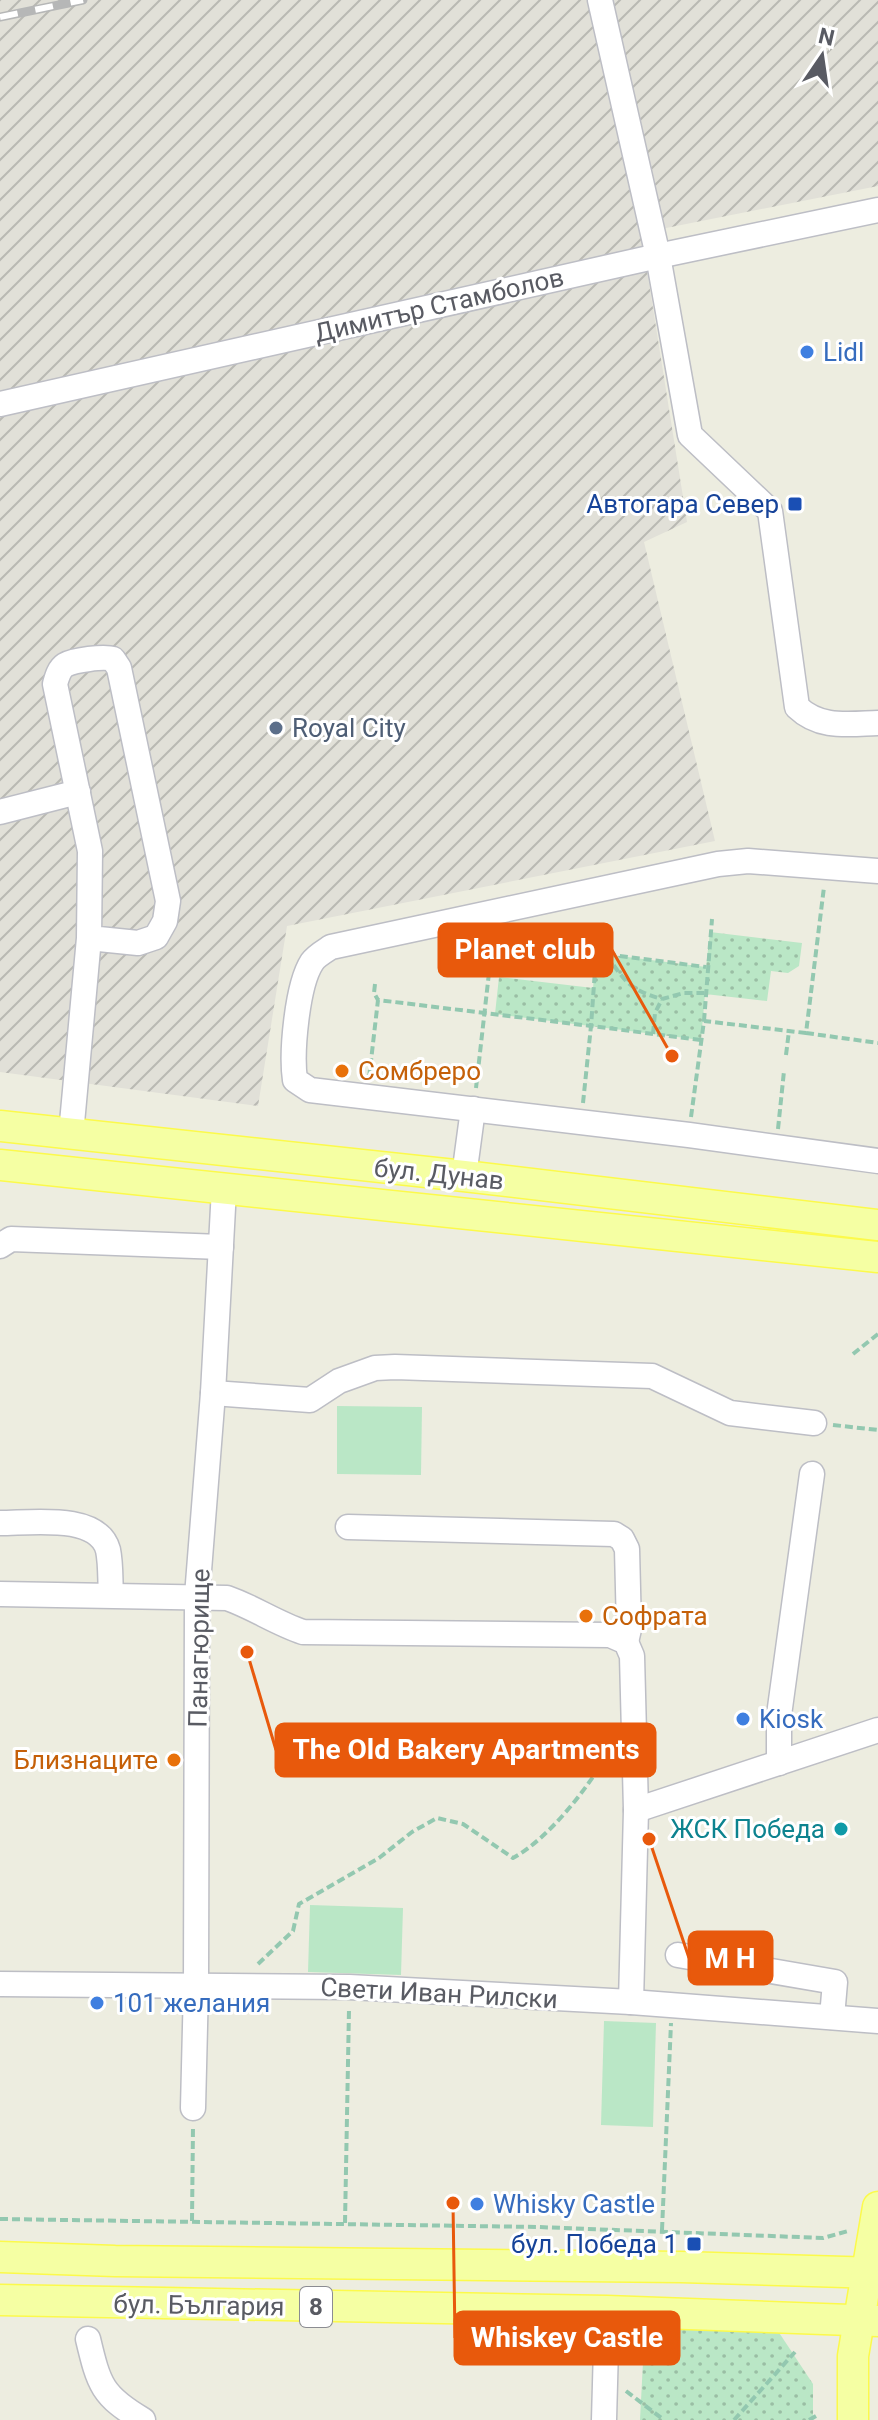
<svg xmlns="http://www.w3.org/2000/svg" width="878" height="2420" font-family="Roboto,sans-serif">
<style>
.industrial{fill:url(#industrial-furrows)}
.park{fill:url(#park-dots)}
.garden{fill:#bae7c6}
.lines{fill:none;stroke-linecap:round;stroke-linejoin:round}
.minor-casing{stroke:#bdbec5;stroke-width:27}
.major-casing{stroke:#fcfa4b;stroke-width:33}
.path{stroke:#93c8b0;stroke-width:4;stroke-dasharray:8 4;stroke-linecap:butt}
.minor{stroke:#fff;stroke-width:24}
.major{stroke:#f5ffa3;stroke-width:30}
.rail-casing{stroke:#b6b7b7;stroke-width:9}
.rail{stroke:#fff;stroke-width:6;stroke-dasharray:18;stroke-linecap:butt}
.shop-dot{fill:#3f7fe0;stroke:#fff;stroke-width:3}
.transit-dot{fill:#1a4fb4;stroke:#fff;stroke-width:3}
.service-dot{fill:#5c6f8a;stroke:#fff;stroke-width:3}
.food-dot{fill:#e8710a;stroke:#fff;stroke-width:3}
.culture-dot{fill:#0f9aa8;stroke:#fff;stroke-width:3}
.labels{text-anchor:middle;stroke-width:6;stroke-linejoin:round;paint-order:stroke}
.shield{fill:#fff;stroke:#8b8c92;stroke-width:2}
.shield-label{font-size:24px;font-weight:bold;fill:#595b63}
.street-label{font-size:26px;fill:#595b63;stroke:#fff}
.shop-label{font-size:26px;fill:#366cbe;stroke:#fff;text-anchor:start}
.transit-label{font-size:26px;fill:#164399;stroke:#fff;text-anchor:end}
.service-label{font-size:26px;fill:#4e5e75;stroke:#fff;text-anchor:start}
.food-label{font-size:26px;fill:#c56008;stroke:#fff;text-anchor:start}
.culture-label{font-size:26px;fill:#0d838f;stroke:#fff;text-anchor:end}
.leader{fill:none;stroke:#e8590c;stroke-width:3}
.callout-dot{fill:#e8590c;stroke:#fff;stroke-width:3}
.callout{fill:#e8590c;stroke:#e8590c;stroke-width:3}
.callout-label{font-size:28px;text-anchor:middle;font-weight:bold;fill:#fff}
</style>
<defs>
<pattern id="industrial-furrows" width="10" height="10" patternUnits="userSpaceOnUse" patternTransform="scale(2)"><rect width="10" height="10" fill="#e1e0d8"/><path d="M-1 1l2-2M0 10L10 0M9 11l2-2" fill="none" stroke="#b9b9b3"/></pattern>
<pattern id="park-dots" width="8" height="8" patternUnits="userSpaceOnUse" patternTransform="scale(2)"><rect width="8" height="8" fill="#bae7c6"/><path d="M2 2h.1M6 6h.1" fill="none" stroke="#9abea4" stroke-width="1.8" stroke-linecap="round"/></pattern>
</defs>
<rect width="100%" height="100%" fill="#edede0"/>
<!-- industrial -->
<polygon class="industrial" points="0,0 878,0 878,186 641,233 687,522 644,542 715,841 287,926 258,1106 0,1072"/>
<!-- park -->
<g class="park">
<polygon points="710,932 802,943 799,966 788,973 771,971 767,1001 705,994 701,1040 495,1014 499,977 593,988 596,953 706,967"/>
<polygon points="645,2323 776,2328 813,2384 813,2420 640,2420"/>
</g>
<!-- garden -->
<g class="garden">
<polygon points="337,1406 422,1407 421,1475 337,1474"/>
<polygon points="310,1905 403,1908 401,1975 308,1972"/>
<polygon points="604,2021 656,2023 653,2127 601,2125"/>
</g>
<g class="lines">
<!-- minor casing -->
<g class="minor-casing">
<g id="minor">
<path d="M600 0 658 256 690 435 770 511 797 707C820 729 847 724 878 723"/>
<polyline points="0,404 658,256 878,210"/>
<polyline points="0,812 78,792"/>
<path d="M878 871 748 861 718 864 331 947C325 951 316 956 312 962 297 985 291 1053 295 1080L310 1090 689 1135 878 1161"/>
<path d="M71 1134 89 938 90 851 55 684C57 677 59 669 65 665 74 660 104 656 113 659L119 668 168 901 165 921 156 937 138 943 89 938"/>
<polyline points="464,1176 473,1109"/>
<polyline points="0,1246 11,1239 221,1247"/>
<polyline points="213,1393 310,1400 339,1381 375,1368 395,1367 652,1376 730,1413 814,1423"/>
<path d="M0 1523C31 1523 98 1513 108 1550 111 1564 110 1581 111 1595"/>
<polyline points="348,1527 614,1534 622,1539 627,1549 629,1629 626,1642"/>
<path d="M0 1594 227 1598C253 1607 276 1623 303 1632L610 1635 626 1642 632 1656 636 1810 631 2002"/>
<polyline points="779,1763 779,1715 812,1474"/>
<polyline points="636,1810 878,1730"/>
<polyline points="678,1955 835,1982 832,2017"/>
<polyline points="0,1984 349,1987 631,2002 878,2021"/>
<polyline points="193,2108 196,1986 197,1596 213,1393 224,1189"/>
<path d="M88 2339C99 2385 102 2396 143 2420"/>
<polyline points="604,2420 607,2311"/>
</g>
</g>
<!-- major casing -->
<g class="major-casing">
<g id="major">
<polyline points="0,1126 464,1176 878,1225"/>
<polyline points="0,1165 878,1257"/>
<polyline points="0,2257 115,2261 681,2267 878,2273"/>
<polyline points="0,2300 607,2311 878,2321"/>
<polyline points="853,2420 853,2356 878,2207"/>
</g>
</g>
<!-- path -->
<g class="path">
<polyline points="596,953 706,967"/>
<path d="M607 955C624 981 630 990 662 999"/>
<polyline points="375,984 374,993 378,1000"/>
<polyline points="704,1021 712,919"/>
<polyline points="806,1033 878,1043"/>
<polyline points="653,1034 655,1013 662,999 684,993 705,993"/>
<polyline points="786,1055 789,1031"/>
<polyline points="369,1078 378,1000 591,1026 597,943"/>
<polyline points="476,1088 490,964"/>
<polyline points="583,1103 591,1026 701,1040"/>
<polyline points="691,1117 704,1021 806,1033 824,887"/>
<polyline points="778,1129 784,1071"/>
<polyline points="853,1354 878,1334"/>
<polyline points="833,1425 878,1430"/>
<path d="M258 1964 293 1931 299 1904 379 1858 412 1832 437 1818 463 1824 513 1858C551 1837 590 1785 612 1747"/>
<polyline points="0,2219 538,2227 823,2238 848,2231"/>
<polyline points="192,2221 193,2127"/>
<polyline points="345,2223 349,2009"/>
<polyline points="662,2230 671,2023"/>
<polyline points="626,2391 664,2420"/>
<polyline points="734,2420 795,2352"/>
<polyline points="809,2420 818,2415"/>
</g>
<!-- minor -->
<use href="#minor" class="minor"/>
<!-- major -->
<use href="#major" class="major"/>
<!-- rail casing -->
<g class="rail-casing">
<polyline id="rail" points="0,17 83,0"/>
</g>
<!-- rail -->
<use href="#rail" class="rail"/>
</g>
<!-- markers -->
<g class="shop-dot">
<circle cx="807" cy="352" r="8"/>
<circle cx="743" cy="1719" r="8"/>
<circle cx="97" cy="2003" r="8"/>
<circle cx="477" cy="2204" r="8"/>
</g>
<g class="transit-dot">
<rect x="787" y="496" width="16" height="16" rx="4"/>
<rect x="686" y="2236" width="16" height="16" rx="4"/>
</g>
<circle class="service-dot" cx="276" cy="728" r="8"/>
<g class="food-dot">
<circle cx="342" cy="1071" r="8"/>
<circle cx="586" cy="1616" r="8"/>
<circle cx="174" cy="1760" r="8"/>
</g>
<circle class="culture-dot" cx="841" cy="1829" r="8"/>
<g class="labels">
<!-- shield labels -->
<rect class="shield" x="300" y="2287" width="32" height="40" rx="6"/>
<g class="shield-label">
<text x="316" y="2315">8</text>
</g>
<!-- street labels -->
<g class="street-label">
<text transform="translate(439 305) rotate(-13)" y="9">Димитър Стамболов</text>
<text transform="translate(439 1174) rotate(6)" y="9">бул. Дунав</text>
<text transform="translate(199 1648) rotate(-89)" y="9">Панагюрище</text>
<text transform="translate(439 1993) rotate(3)" y="9">Свети Иван Рилски</text>
<text transform="translate(199 2305) rotate(1)" y="9">бул. България</text>
</g>
<!-- shop labels -->
<g class="shop-label">
<text x="823" y="361">Lidl</text>
<text x="759" y="1728">Kiosk</text>
<text x="113" y="2012">101 желания</text>
<text x="493" y="2213">Whisky Castle</text>
</g>
<!-- transit labels -->
<g class="transit-label">
<text x="779" y="513">Автогара Север</text>
<text x="678" y="2253">бул. Победа 1</text>
</g>
<!-- service labels -->
<g class="service-label">
<text x="292" y="737">Royal City</text>
</g>
<!-- food labels -->
<g class="food-label">
<text x="358" y="1080">Сомбреро</text>
<text x="602" y="1625">Софрата</text>
<text x="158" y="1769" text-anchor="end">Близнаците</text>
</g>
<!-- culture labels -->
<g class="culture-label">
<text x="825" y="1838">ЖСК Победа</text>
</g>
</g>
<!-- callouts -->
<path class="leader" d="M672 1056L612 950M247 1652L276 1750M649 1839L689 1958M453 2203L455 2338"/>
<g class="callout-dot">
<circle cx="672" cy="1056" r="8"/>
<circle cx="247" cy="1652" r="8"/>
<circle cx="649" cy="1839" r="8"/>
<circle cx="453" cy="2203" r="8"/>
</g>
<g class="callout">
<rect x="439" y="924" width="173" height="52" rx="8"/>
<rect x="276" y="1724" width="379" height="52" rx="8"/>
<rect x="689" y="1932" width="83" height="52" rx="8"/>
<rect x="455" y="2312" width="224" height="52" rx="8"/>
</g>
<g class="callout-label">
<text x="525" y="959">Planet club</text>
<text x="466" y="1759">The Old Bakery Apartments</text>
<text x="730" y="1968">М Н</text>
<text x="567" y="2347">Whiskey Castle</text>
</g>
<!-- north arrow -->
<g transform="translate(822 56) rotate(13)" stroke="#ffffff" stroke-width="6" paint-order="stroke">
<path d="M0-6L14 30L0 20L-14 30Z" fill="#595b63"/>
<text y="-12" font-size="22" font-weight="bold" text-anchor="middle" fill="#595b63">N</text>
</g>
</svg>
